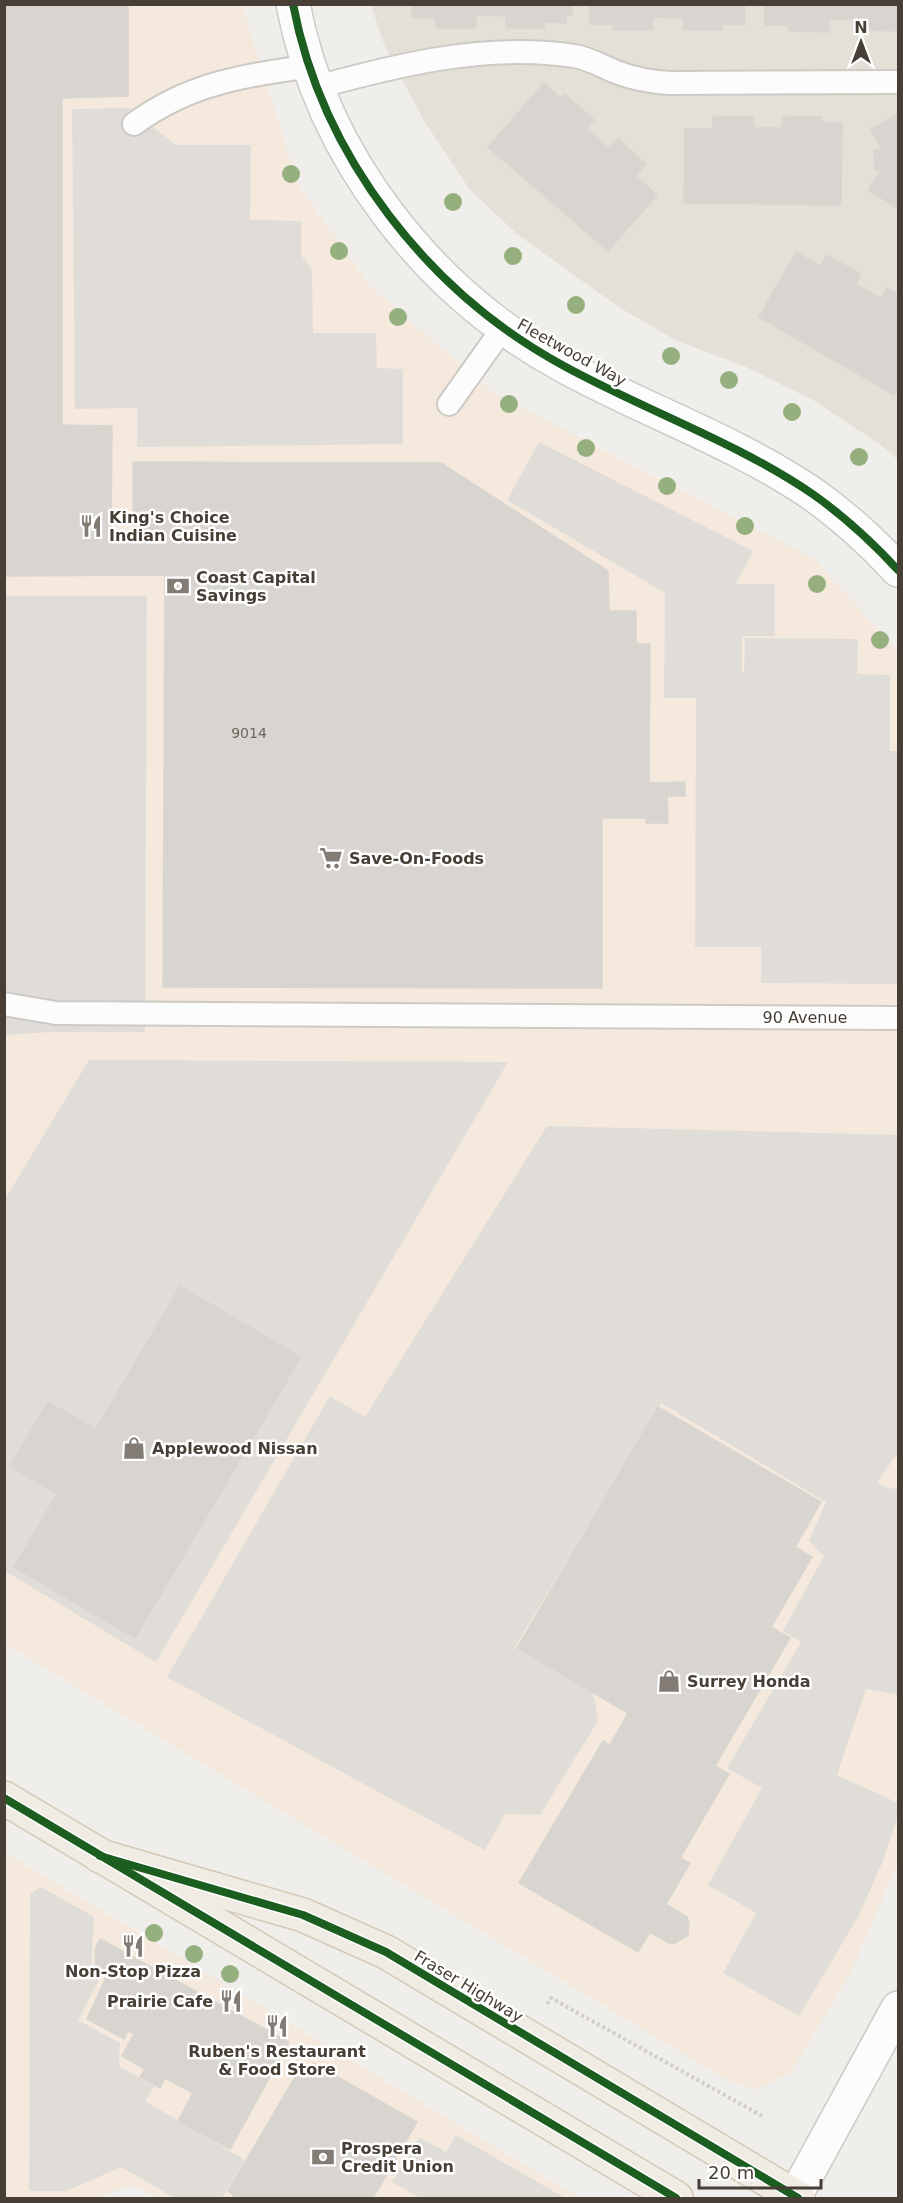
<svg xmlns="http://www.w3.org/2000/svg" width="903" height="2203" font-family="'DejaVu Sans',sans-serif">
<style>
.residential{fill:#e5e0d7}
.commercial{fill:#f4e9dc}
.parking{fill:#e0ddd9}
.building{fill:#d8d5d1;stroke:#d9d5cf;stroke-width:1.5}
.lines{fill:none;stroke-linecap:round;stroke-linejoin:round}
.service-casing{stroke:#cdcac6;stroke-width:26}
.tertiary-casing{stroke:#cdcac6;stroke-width:36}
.primary-casing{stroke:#d3c9b6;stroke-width:36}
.path{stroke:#d1ceca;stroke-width:4;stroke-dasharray:3 3;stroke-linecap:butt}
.service{stroke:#fdfcfc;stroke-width:22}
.tertiary{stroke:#fdfcfc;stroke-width:33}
.primary{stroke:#f1ece3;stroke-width:33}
.cycleway-casing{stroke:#fff;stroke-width:11}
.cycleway{stroke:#1b5e20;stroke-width:8}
.tree{fill:#95af7e}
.labels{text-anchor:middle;stroke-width:5;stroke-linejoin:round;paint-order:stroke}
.number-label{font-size:14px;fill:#6d665e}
.street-label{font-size:16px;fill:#473f35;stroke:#fff}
.poi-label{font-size:16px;font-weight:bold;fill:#473f35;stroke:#fff;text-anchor:start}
</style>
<rect width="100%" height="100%" fill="#f0eeea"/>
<!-- residential -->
<polygon class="residential" points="371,5 898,5 898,460 881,445 813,400 746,367 675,340 620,308 517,234 470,190 424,121 385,47"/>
<!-- commercial -->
<g class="commercial">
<polygon points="4,5 242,5 298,185 372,288 493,393 814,559 898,651 898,1862 851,1972 791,2072 757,2090 727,2080 5,1644"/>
<polygon points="4,1852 334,2050 580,2198 159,2198 130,2185 95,2198 5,2198"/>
</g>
<!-- parking -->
<g class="parking">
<polygon points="129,108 176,145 251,145 250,220 301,221 301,255 312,269 313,333 376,333 377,368 403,369 403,444 137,447 137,408 75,409 72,109"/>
<polygon points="539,442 753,551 736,584 775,584 775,636 742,636 742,672 744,672 745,638 858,639 857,674 890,675 890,751 898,751 898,984 761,983 761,947 695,947 696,698 664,698 665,593 507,500"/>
<polygon points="5,596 147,596 145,1032 51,1032 5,1035"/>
<polygon points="89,1060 508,1062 156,1662 5,1571 4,1201"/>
<polygon points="547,1126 898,1135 898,1453 877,1482 888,1488 898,1489 898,1695 866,1689 837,1775 898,1803 898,1814 883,1861 859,1915 799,2016 723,1973 756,1913 708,1885 762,1788 727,1768 801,1642 783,1631 824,1556 809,1541 826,1502 661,1403 515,1647 593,1693 598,1721 540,1815 505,1814 485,1850 167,1677 330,1396 365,1417"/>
<polygon points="41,1887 94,1917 91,1973 100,1978 78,2020 120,2043 119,2066 154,2086 145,2101 245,2160 222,2198 175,2198 121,2167 66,2191 29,2191 30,1894"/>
<polygon points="456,2135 565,2198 420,2198 392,2182 419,2137 446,2152"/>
</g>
<!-- building -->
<g class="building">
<polygon points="4,4 128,4 128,96 62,98 62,425 112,426 111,541 133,542 133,462 441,463 608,571 609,611 636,611 636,644 650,644 649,783 685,782 685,796 667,796 668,823 646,823 646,818 602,818 602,988 163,987 165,575 4,576"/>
<polygon points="412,4 566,4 572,5 572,15 566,15 566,23 544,22 544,28 506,28 506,16 476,15 476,28 436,28 436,18 412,18"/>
<polygon points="590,4 745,4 745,24 722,24 722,30 683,30 683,18 653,17 653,30 613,30 613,24 590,24"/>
<polygon points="765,4 898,4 897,31 859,30 859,19 829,19 829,32 789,31 789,25 765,25"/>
<polygon points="544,83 561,98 565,94 594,120 586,129 609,148 618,139 646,164 636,176 657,195 608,251 488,147"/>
<polygon points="898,114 898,203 896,207 868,190 881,170 875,170 874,150 881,149 871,129"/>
<polygon points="713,116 753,117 753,128 783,128 783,116 822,117 822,123 842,123 841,205 684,203 685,129 713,129"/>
<polygon points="796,252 820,266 827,255 861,274 856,284 881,299 887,288 898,295 898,387 894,395 759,317"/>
<polygon points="180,1286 301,1357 135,1638 14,1567 57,1494 10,1466 48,1402 96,1429"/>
<polygon points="658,1407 821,1502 795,1547 812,1557 771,1627 790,1638 715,1766 729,1774 680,1858 690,1863 666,1904 687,1917 689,1923 688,1935 675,1943 669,1943 650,1932 638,1952 519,1883 603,1741 610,1745 628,1713 517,1648"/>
<polygon points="100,1939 289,2042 230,2149 178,2121 193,2093 165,2078 160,2088 140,2077 145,2069 122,2056 134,2034 128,2031 124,2039 87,2019 107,1975 96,1969 95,1949"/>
<polygon points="313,2063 417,2122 373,2198 232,2198 234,2195 228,2191 298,2072 306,2076"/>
</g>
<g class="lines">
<!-- service casing -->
<g class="service-casing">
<g id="service">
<path d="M317 87C401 64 487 43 574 56 589 58 603 67 616 72 634 79 652 82 670 83L898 82"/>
<path d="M134 124C190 83 243 76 310 66"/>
<polyline points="449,404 503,328"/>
<polyline points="4,1004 56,1013 898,1018"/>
</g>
</g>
<!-- tertiary casing -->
<g class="tertiary-casing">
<g id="tertiary">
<path d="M293 4C322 157 429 293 564 366 646 411 737 442 814 495 845 517 873 543 898 570"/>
<polyline points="794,2198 898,2008"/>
</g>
</g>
<!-- primary casing -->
<g class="primary-casing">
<g id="primary">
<polyline points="4,1798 676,2198"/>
<polyline points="100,1856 303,1915 386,1952 798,2198"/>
</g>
</g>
<!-- path -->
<polyline class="path" points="547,2004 551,1998 764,2117"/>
<!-- service -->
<use href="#service" class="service"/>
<!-- tertiary -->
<use href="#tertiary" class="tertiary"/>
<!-- primary -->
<use href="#primary" class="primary"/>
<!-- cycleway casing -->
<g class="cycleway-casing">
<g id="cycleway">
<path d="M293 4C322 157 429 293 564 366 646 411 737 442 814 495 845 517 873 543 898 570"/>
<polyline points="4,1798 676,2198"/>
<polyline points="100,1856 303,1915 386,1952 798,2198"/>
</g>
</g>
<!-- cycleway -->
<use href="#cycleway" class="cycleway"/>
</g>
<!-- trees -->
<g class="tree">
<circle cx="291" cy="174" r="9"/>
<circle cx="453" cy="202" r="9"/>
<circle cx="339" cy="251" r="9"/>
<circle cx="513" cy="256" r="9"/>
<circle cx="576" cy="305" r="9"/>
<circle cx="398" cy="317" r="9"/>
<circle cx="671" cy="356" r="9"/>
<circle cx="729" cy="380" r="9"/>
<circle cx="509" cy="404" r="9"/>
<circle cx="792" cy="412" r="9"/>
<circle cx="586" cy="448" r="9"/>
<circle cx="859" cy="457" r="9"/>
<circle cx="667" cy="486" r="9"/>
<circle cx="745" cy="526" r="9"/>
<circle cx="817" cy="584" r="9"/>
<circle cx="880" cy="640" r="9"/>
<circle cx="154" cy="1933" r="9"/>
<circle cx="194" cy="1954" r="9"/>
<circle cx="230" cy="1974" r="9"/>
</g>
<!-- icons -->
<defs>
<g id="restaurant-bare" transform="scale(1.8)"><path d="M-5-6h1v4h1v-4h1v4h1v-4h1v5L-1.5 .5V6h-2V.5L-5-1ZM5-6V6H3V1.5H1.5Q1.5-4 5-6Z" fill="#827c74" stroke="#fff" stroke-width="2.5" paint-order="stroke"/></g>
<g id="bank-bare" transform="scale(1.8)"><path d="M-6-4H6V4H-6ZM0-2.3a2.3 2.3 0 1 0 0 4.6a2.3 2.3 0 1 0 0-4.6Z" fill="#827c74" stroke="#fff" stroke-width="2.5" paint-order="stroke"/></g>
<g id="supermarket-bare" transform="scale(1.8)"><path d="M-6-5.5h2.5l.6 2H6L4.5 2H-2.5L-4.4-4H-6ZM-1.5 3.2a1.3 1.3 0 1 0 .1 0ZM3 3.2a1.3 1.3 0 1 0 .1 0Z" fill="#827c74" stroke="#fff" stroke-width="2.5" paint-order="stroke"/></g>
<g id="shop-bare" transform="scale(1.8)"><path d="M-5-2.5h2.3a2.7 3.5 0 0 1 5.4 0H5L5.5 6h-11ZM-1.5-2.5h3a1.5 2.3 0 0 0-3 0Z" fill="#827c74" stroke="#fff" stroke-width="2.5" paint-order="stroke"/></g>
</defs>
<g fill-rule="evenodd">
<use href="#restaurant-bare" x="91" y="526"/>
<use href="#bank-bare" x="178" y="586"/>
<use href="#supermarket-bare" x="331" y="858"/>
<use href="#shop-bare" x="134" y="1448"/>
<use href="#shop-bare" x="669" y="1681"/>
<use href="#restaurant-bare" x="133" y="1946"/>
<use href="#restaurant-bare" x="231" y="2001"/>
<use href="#restaurant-bare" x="277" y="2026"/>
<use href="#bank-bare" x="323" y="2157"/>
</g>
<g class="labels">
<!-- number labels -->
<g class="number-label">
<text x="249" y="738">9014</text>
</g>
<!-- street labels -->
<g class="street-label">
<text transform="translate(572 352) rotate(29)" y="6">Fleetwood Way</text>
<text x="805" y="1023">90 Avenue</text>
<text transform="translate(469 1986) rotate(31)" y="6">Fraser Highway</text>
</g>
<!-- poi labels -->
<g class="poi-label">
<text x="109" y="523">King's Choice<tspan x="109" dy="18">Indian Cuisine</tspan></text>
<text x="196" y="583">Coast Capital<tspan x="196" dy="18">Savings</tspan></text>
<text x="349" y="864">Save-On-Foods</text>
<text x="152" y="1454">Applewood Nissan</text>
<text x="687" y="1687">Surrey Honda</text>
<text x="133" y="1977" text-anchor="middle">Non-Stop Pizza</text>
<text x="213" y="2007" text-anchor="end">Prairie Cafe</text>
<text x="277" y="2057" text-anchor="middle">Ruben's Restaurant<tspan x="277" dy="18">&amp; Food Store</tspan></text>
<text x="341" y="2154">Prospera<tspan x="341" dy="18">Credit Union</tspan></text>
</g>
</g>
<!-- border -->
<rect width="903" height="2203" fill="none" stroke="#473f35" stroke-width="12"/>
<!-- north arrow -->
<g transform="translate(861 42)" stroke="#ffffff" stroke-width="4.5" paint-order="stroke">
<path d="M0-4.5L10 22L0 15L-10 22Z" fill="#473f35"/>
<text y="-9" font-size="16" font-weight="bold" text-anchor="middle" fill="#473f35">N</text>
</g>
<!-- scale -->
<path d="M699 2179v9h122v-9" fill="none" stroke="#473f35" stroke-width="3"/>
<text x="708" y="2179" font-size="18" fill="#473f35" stroke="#ffffff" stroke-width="4.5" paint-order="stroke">20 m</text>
</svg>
